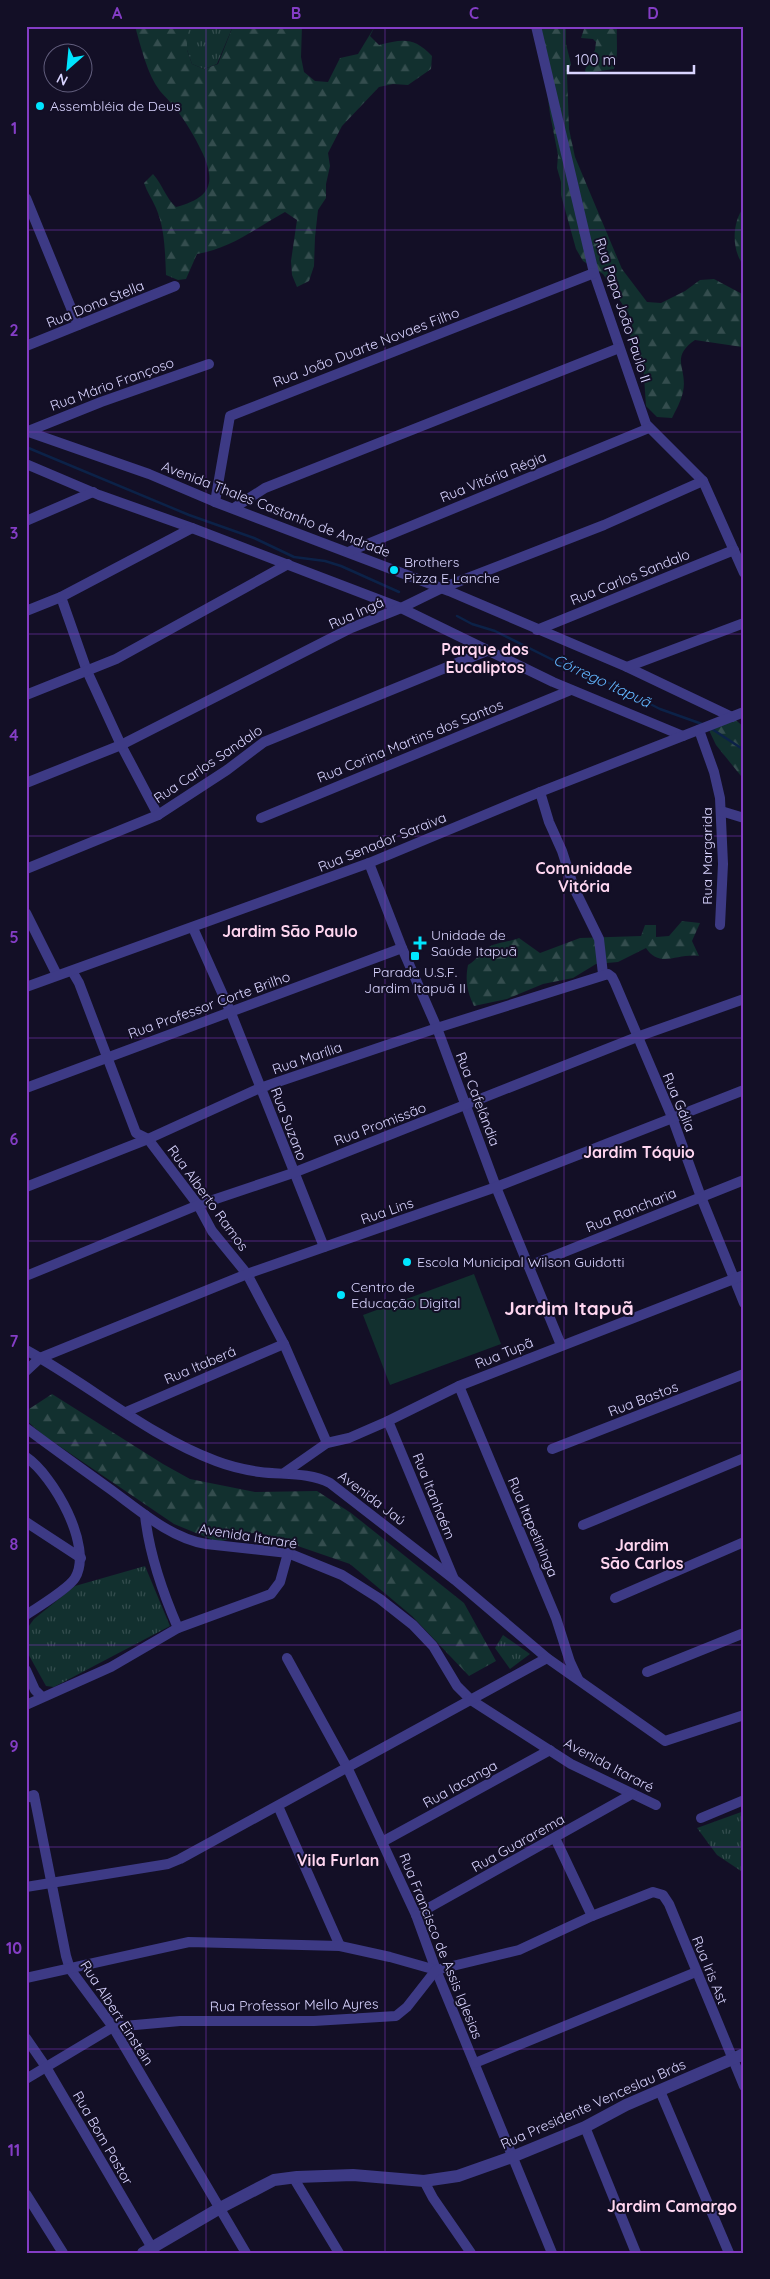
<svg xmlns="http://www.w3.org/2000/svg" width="770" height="2279" font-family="Quicksand,sans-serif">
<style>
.grass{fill:url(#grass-tufts)}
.forest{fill:url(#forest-firs)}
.pitch{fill:#12302f}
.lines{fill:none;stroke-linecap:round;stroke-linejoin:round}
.stream{stroke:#0c2248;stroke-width:2.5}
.minor{stroke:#3d3a85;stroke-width:10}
.tertiary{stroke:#3d3a85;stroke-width:12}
.grid{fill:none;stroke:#843dc5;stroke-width:1;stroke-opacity:0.55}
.poi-dot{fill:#00e5ff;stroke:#130f26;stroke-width:2}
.labels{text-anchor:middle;stroke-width:4;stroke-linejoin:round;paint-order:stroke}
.poi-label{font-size:14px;fill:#d9d4ff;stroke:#130f26;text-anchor:start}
.street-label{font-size:14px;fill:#d9d4ff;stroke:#130f26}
.water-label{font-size:15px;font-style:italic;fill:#62b6ff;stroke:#130f26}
.quarter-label{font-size:16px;font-weight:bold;fill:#ffd6f0;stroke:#130f26}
.district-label{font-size:19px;font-weight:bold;fill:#ffd6f0;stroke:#130f26}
.neatline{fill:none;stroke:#843dc5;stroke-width:2}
.grid-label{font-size:16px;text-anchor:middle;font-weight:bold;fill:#843dc5}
</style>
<defs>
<pattern id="grass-tufts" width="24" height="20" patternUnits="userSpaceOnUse" patternTransform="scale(1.25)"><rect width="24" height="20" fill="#12302f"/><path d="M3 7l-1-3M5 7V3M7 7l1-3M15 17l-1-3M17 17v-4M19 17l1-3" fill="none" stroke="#344d4e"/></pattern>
<pattern id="forest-firs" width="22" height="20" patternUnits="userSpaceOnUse" patternTransform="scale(1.25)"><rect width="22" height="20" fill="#12302f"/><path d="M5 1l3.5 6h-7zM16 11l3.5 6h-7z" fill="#344d4e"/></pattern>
</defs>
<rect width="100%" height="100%" fill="#130f26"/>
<!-- grass -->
<g class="grass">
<polygon points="187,26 233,26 217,64 204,69 192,64 187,50"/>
<polygon points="145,1566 170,1626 54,1687 46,1686 26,1650 26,1630 34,1619 75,1586"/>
<polygon points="503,1635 530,1654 510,1669 495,1648"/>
<polygon points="744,1811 744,1873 717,1855 697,1828"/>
</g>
<!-- forest -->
<g class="forest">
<path d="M135 26H187V50L192 64 204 69 218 64 233 26H302L301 57 304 72 315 81 328 82 340 58 358 54 375 26 370 36 379 45C403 39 414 37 432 56L431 69 408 85 393 84 379 87 342 126 328 153 330 166 326 184V198L318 210 315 237 314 266 309 281 297 287 292 275 291 261 297 220 285 212C254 229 232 248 197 254L186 279 178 280 166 275C165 252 165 229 156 208 152 199 147 192 144 183L153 174C163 185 165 197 176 207 208 198 217 186 203 154 194 135 184 118 170 102 167 98 163 95 160 91 147 74 141 47 135 26Z"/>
<path d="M538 26H566V44L571 64 567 74 569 129 575 157 622 269 647 302 661 303 685 291 700 280 714 279 744 295V378L742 347 695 340C669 358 688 368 683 392 681 401 676 410 672 418L657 417 646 406 643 362C626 348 629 341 633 321L603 274 583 261 576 249 561 195V182L557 168 558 155 550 114Z"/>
<path d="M585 26H617C616 41 619 55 614 69L586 73 585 70 595 50 596 42 593 39 581 38Z"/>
<path d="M744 207V266C731 250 732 222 744 207Z"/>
<polygon points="732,717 744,727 744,775 741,776 716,745 707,726"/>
<path d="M682 921 700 923 692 941 699 956C677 953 660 969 646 948L618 962 596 964 573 978 543 984 507 999 474 1006C467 992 465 980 468 965 477 960 480 952 489 947 497 942 510 942 519 938L540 953 580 938 641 936 645 925H656V937L669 936Z"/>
<polygon points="52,1394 163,1464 190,1479 255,1492 317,1491 351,1513 464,1603 496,1661 469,1676 412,1616 350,1564 257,1532 218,1542 174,1524 43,1435 26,1420 26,1411"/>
</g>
<!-- pitch -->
<polygon class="pitch" points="474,1274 501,1344 390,1385 363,1315"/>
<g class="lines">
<!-- stream -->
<g class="stream">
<polyline points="26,447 189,515 254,538 294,557 325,561 341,566 399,592"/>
<polyline points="457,616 472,624 495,631 557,662 595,676 660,709 702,724"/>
<polyline points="712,729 744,750"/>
</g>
<!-- minor -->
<g class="minor">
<polyline points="536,26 594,273 646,424 703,481 744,573"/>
<polyline points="26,198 78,325"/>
<polyline points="26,346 175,286"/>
<polyline points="26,431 149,474 215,502 449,591 627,667 732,717"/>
<polyline points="26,432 101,402 209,364"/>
<polyline points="26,464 99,495 192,528 401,608 553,682 683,736"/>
<polyline points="215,502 230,416 594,273"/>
<polyline points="234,508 265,488 619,348"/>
<polyline points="26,521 93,492"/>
<polyline points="348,552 649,428"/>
<polyline points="61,597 87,671 121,745 158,815"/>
<polyline points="26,611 61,597 192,528"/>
<polyline points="537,630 734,550"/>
<polyline points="627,667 744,623"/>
<polyline points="26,695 116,659 288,564"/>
<polyline points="699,730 714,772 720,798 723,864 720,925"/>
<polyline points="26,783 121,745 351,628 401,608 442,588 604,525 703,481"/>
<polyline points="540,792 549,822 562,851 574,888 599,939 603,974"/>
<polyline points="721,811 744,818"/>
<polyline points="261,818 571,690"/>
<polyline points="369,863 402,948 437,1028 496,1187 561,1345"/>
<polyline points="26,869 158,815 227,770 264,742 489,650"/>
<polyline points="26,913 57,975"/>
<polyline points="193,928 231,1013 324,1247"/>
<polyline points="72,971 79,983 136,1133 148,1139 198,1205 212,1231 247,1274 284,1344 327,1443"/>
<polyline points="26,987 369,863 540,792 744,712"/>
<polyline points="26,1088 402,948"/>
<polyline points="26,1187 148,1139 260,1088 437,1028 608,974 612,977 615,983 672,1117 701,1197 744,1303"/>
<polyline points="529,1266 744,1180"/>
<polyline points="26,1276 198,1205 293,1173 637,1037 744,999"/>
<path d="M26 1350C90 1385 147 1435 216 1461 229 1466 246 1470 260 1472 283 1475 309 1472 330 1483L455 1580 547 1658 665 1741 744 1715"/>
<polyline points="26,1371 40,1358 247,1274 496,1187 744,1090"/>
<polyline points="459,1386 556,1618 570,1662 578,1679"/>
<polyline points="126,1412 284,1344"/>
<polyline points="388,1421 453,1577"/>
<path d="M26 1428C54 1449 82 1469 110 1489 139 1510 170 1538 206 1544L288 1553 342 1575 380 1599 413 1625 433 1646 457 1686 471 1700 571 1764 656 1805"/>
<polyline points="552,1449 744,1374"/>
<path d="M26 1457C53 1475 94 1547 75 1578 69 1588 37 1608 26 1615"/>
<polyline points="284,1473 327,1443 349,1438 388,1421 459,1386 744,1275"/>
<path d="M145 1515C149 1554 162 1591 178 1628"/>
<polyline points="26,1522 81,1558"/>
<polyline points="583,1525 744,1458"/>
<polyline points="615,1598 744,1542"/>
<polyline points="287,1658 348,1769 416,1915 436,1970 552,2253"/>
<polyline points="26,1670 35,1690 42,1697"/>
<polyline points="647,1672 744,1633"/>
<polyline points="26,1705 111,1667 178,1628 271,1594 280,1582 288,1553"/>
<polyline points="26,1798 34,1795 66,1956 70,1969 113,2027 246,2253"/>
<polyline points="278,1806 340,1946"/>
<polyline points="701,1818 744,1800"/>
<polyline points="555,1838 592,1916"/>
<polyline points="382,1842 550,1750"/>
<polyline points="26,1887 168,1864 180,1859 547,1658"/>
<polyline points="416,1915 632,1794"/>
<polyline points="26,1978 189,1942 340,1946 390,1957 436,1970"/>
<polyline points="26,2038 46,2067 155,2253"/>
<polyline points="475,2063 696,1972"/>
<polyline points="26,2079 113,2027 180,2021 314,2021 396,2016 407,2007 436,1970 519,1950 592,1916 653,1892 663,1895 669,1904 744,2086"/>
<polyline points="660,2091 729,2253"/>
<polyline points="585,2127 636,2253"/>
<polyline points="293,2177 339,2253"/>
<polyline points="424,2181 433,2198 471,2253"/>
<polyline points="26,2194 63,2253"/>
</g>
<!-- tertiary -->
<polyline class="tertiary" points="143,2253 220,2208 274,2180 297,2177 353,2175 424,2181 458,2176 512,2157 585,2127 626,2105 744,2054"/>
</g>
<!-- grid -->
<path class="grid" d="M206 26V2253M385 26V2253M564 26V2253M26 230H744M26 432H744M26 634H744M26 836H744M26 1038H744M26 1241H744M26 1443H744M26 1645H744M26 1847H744M26 2049H744"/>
<!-- markers -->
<g class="poi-dot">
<circle cx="40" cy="106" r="5"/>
<circle cx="394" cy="570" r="5"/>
<path d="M417.5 935.5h5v5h5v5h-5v5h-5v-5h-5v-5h5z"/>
<rect x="410" y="951" width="10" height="10" rx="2.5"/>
<circle cx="407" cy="1262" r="5"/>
<circle cx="341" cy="1295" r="5"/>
</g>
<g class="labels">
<!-- poi labels -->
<g class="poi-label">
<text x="50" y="111">Assembléia de Deus</text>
<text x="404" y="567">Brothers<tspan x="404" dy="16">Pizza E Lanche</tspan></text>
<text x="431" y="940">Unidade de<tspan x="431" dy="16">Saúde Itapuã</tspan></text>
<text x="415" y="977" text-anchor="middle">Parada U.S.F.<tspan x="415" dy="16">Jardim Itapuã II</tspan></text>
<text x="417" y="1267">Escola Municipal Wilson Guidotti</text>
<text x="351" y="1292">Centro de<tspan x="351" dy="16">Educação Digital</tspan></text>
</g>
<!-- street labels -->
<g class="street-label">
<text transform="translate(95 304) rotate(-22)" y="5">Rua Dona Stella</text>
<text transform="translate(623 310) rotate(72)" y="5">Rua Papa João Paulo II</text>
<text transform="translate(366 347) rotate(-21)" y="5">Rua João Duarte Novaes Filho</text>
<text transform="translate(112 384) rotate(-20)" y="5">Rua Mário Françoso</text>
<text transform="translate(493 477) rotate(-22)" y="5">Rua Vitória Régia</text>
<text transform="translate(276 509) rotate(21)" y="5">Avenida Thales Castanho de Andrade</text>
<text transform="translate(630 577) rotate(-22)" y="5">Rua Carlos Sandalo</text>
<text transform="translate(356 613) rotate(-24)" y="5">Rua Ingá</text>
<text transform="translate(410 741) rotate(-22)" y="5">Rua Corina Martins dos Santos</text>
<text transform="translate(208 764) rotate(-34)" y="5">Rua Carlos Sandalo</text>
<text transform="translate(382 842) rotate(-22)" y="5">Rua Senador Saraiva</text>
<text transform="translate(707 856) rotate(-90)" y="5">Rua Margarida</text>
<text transform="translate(209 1005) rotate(-20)" y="5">Rua Professor Corte Brilho</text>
<text transform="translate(307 1058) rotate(-19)" y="5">Rua Marília</text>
<text transform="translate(478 1099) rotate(69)" y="5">Rua Cafelândia</text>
<text transform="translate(679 1102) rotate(67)" y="5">Rua Gália</text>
<text transform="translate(289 1124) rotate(69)" y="5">Rua Suzano</text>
<text transform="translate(380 1124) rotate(-21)" y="5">Rua Promissão</text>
<text transform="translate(208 1198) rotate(54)" y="5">Rua Alberto Ramos</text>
<text transform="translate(631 1210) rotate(-22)" y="5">Rua Rancharia</text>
<text transform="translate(387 1211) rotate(-19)" y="5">Rua Lins</text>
<text transform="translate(504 1353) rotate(-22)" y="5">Rua Tupã</text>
<text transform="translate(200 1365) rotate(-23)" y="5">Rua Itaberá</text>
<text transform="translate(643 1399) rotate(-21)" y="5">Rua Bastos</text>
<text transform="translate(434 1496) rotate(68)" y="5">Rua Itanhaém</text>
<text transform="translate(372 1498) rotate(37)" y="5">Avenida Jaú</text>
<text transform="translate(533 1527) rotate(67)" y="5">Rua Itapetininga</text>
<text transform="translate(248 1536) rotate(9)" y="5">Avenida Itararé</text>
<text transform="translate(609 1765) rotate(28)" y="5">Avenida Itararé</text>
<text transform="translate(460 1784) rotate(-29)" y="5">Rua Iacanga</text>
<text transform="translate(518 1843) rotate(-29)" y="5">Rua Guararema</text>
<text transform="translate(441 1946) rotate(68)" y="5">Rua Francisco de Assis Iglesias</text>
<text transform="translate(710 1970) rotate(68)" y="5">Rua Iris Ast</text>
<text transform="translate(294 2005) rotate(-1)" y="5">Rua Professor Mello Ayres</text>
<text transform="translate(117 2013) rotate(57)" y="5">Rua Albert Einstein</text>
<text transform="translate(593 2104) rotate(-24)" y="5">Rua Presidente Venceslau Brás</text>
<text transform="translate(103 2138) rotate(60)" y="5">Rua Bom Pastor</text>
</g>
<!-- water labels -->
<g class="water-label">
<text transform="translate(602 681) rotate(25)" y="5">Córrego Itapuã</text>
</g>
<!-- quarter labels -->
<g class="quarter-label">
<text x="485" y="655">Parque dos<tspan x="485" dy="18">Eucaliptos</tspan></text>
<text x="584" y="874">Comunidade<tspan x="584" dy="18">Vitória</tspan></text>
<text x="290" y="937">Jardim São Paulo</text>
<text x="639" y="1158">Jardim Tóquio</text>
<text x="642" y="1551">Jardim<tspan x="642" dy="18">São Carlos</tspan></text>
<text x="338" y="1866">Vila Furlan</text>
<text x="672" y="2212">Jardim Camargo</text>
</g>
<!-- district labels -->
<g class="district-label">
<text x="569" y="1315">Jardim Itapuã</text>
</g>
</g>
<!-- border -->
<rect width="770" height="2279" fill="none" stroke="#130f26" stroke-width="55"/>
<!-- north arrow -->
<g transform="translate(68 68) rotate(207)"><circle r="24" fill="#130f26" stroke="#625e7d"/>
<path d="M0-4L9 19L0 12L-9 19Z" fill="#00e5ff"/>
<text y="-8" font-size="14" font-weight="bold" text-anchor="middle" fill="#d9d4ff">N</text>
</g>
<!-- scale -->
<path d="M568 65v8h126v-8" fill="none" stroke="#d9d4ff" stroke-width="2.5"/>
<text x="575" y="65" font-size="15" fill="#d9d4ff" stroke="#130f26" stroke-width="4" paint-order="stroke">100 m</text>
<rect x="28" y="28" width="714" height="2224" class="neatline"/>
<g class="grid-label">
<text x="117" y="19">A</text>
<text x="296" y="19">B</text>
<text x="474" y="19">C</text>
<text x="653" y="19">D</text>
<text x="14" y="134">1</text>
<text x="14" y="336">2</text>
<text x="14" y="539">3</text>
<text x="14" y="741">4</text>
<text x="14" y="943">5</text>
<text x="14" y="1145">6</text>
<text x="14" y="1347">7</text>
<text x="14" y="1550">8</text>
<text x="14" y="1752">9</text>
<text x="14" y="1954">10</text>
<text x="14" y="2156">11</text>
</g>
</svg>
